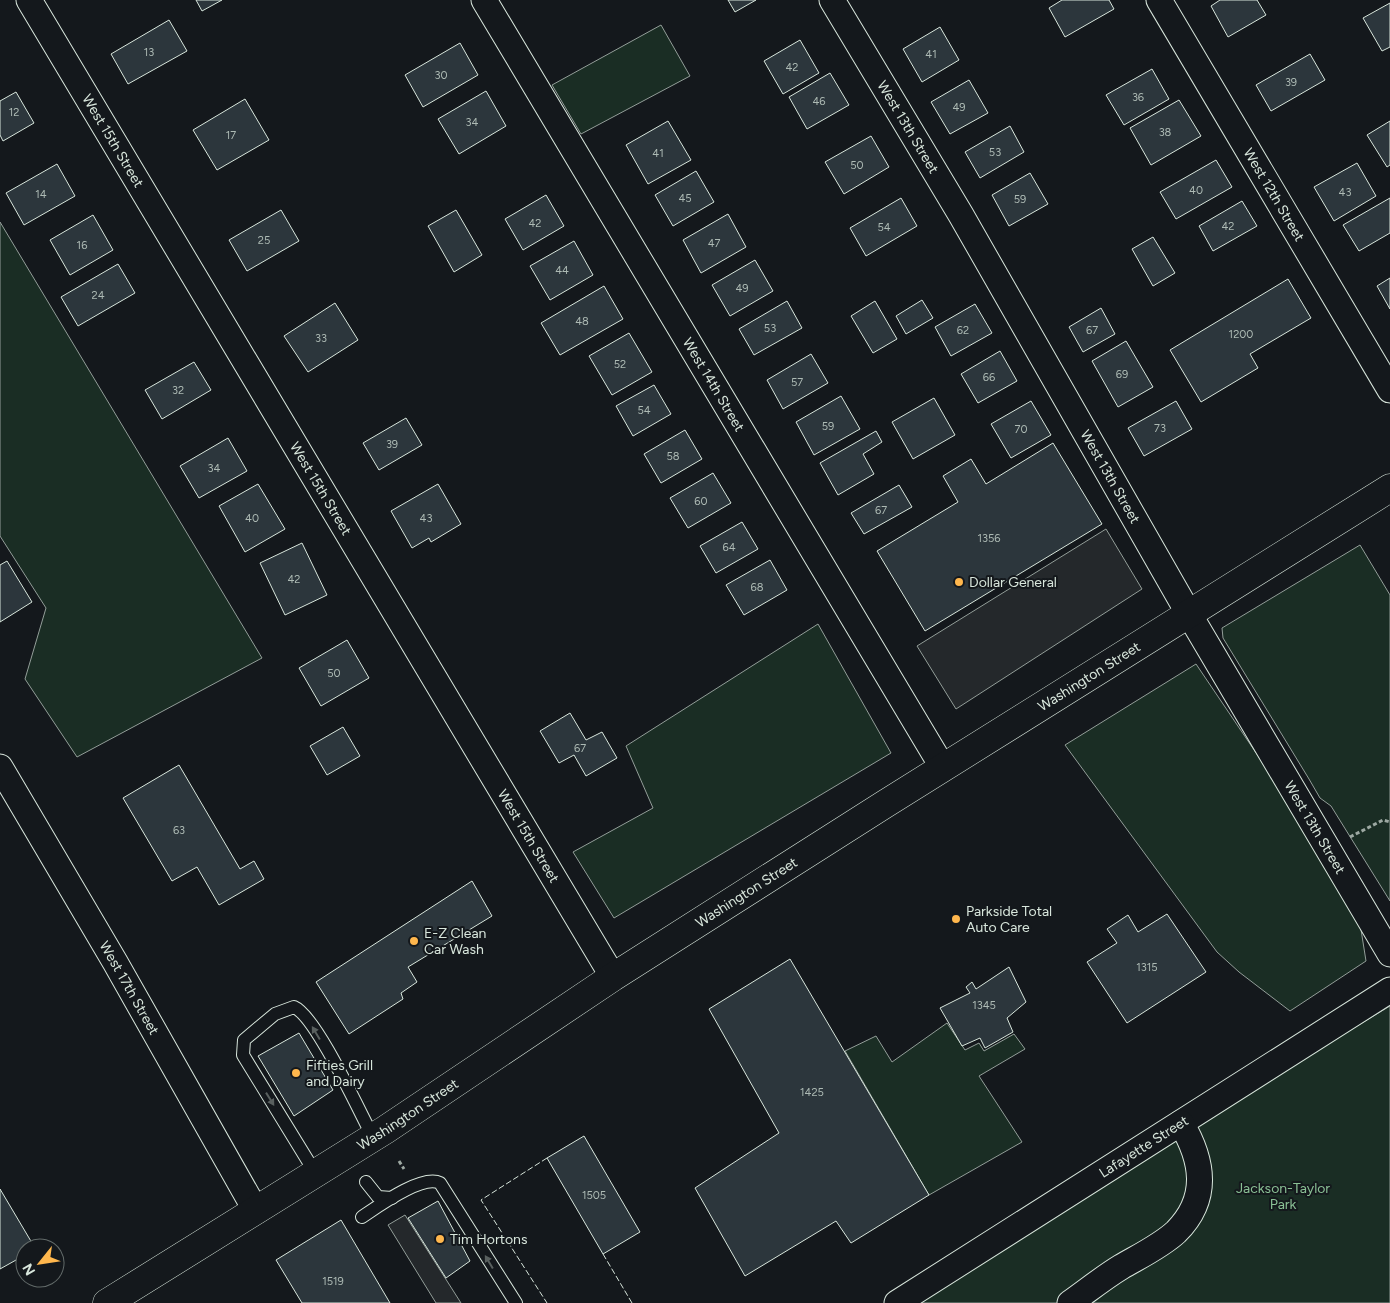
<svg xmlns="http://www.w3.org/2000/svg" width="1390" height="1303" font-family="Figtree,sans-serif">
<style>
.green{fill:#1a2d24;stroke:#939e99}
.parking{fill:#24282b;stroke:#939e99}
.building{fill:#2c363c;stroke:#d8e6dc}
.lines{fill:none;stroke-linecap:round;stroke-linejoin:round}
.service-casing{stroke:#d8e6dc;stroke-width:14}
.minor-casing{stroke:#d8e6dc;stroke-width:27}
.secondary-casing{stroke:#d8e6dc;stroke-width:29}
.path{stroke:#9da8a2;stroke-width:3;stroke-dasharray:4 2.5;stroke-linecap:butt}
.service{stroke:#14181c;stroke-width:12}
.minor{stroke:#14181c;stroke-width:25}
.secondary{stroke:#14181c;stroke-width:28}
.fence{stroke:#d8e6dc;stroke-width:1;stroke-dasharray:6 2.5;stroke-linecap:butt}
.oneway{fill:#59605f}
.poi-dot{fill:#ffb74d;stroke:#14181c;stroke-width:2}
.labels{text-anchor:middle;stroke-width:4;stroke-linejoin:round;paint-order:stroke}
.number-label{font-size:11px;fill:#adbab4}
.street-label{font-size:14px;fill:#d8e6dc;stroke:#14181c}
.poi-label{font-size:14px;fill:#d8e6dc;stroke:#14181c;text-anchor:start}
.park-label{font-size:14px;fill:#8ac095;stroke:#14181c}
</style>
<rect width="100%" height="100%" fill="#14181c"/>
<!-- green -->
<g class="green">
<polygon points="661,25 690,76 581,134 552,85"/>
<polygon points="0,222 262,658 77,757 25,679 46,608 0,536"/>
<polygon points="1360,545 1390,595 1390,901 1331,806 1320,798 1309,779 1223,638 1222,628"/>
<polygon points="818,624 891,753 614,918 573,852 653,808 626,746"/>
<polygon points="1196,664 1294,809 1359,917 1366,961 1290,1011 1239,972 1217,952 1065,745"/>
<polygon points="1390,1006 1390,1303 915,1303 1289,1067"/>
<polygon points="947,1023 965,1050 979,1043 984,1051 1014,1034 1025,1049 979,1076 1022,1142 929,1195 845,1051 876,1036 892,1062"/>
</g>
<!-- parking -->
<g class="parking">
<polygon points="1106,529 1142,589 956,709 917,646"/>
<polygon points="405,1215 461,1303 436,1303 388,1225"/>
</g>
<!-- building -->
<g class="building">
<polygon points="196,0 222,0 202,11"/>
<polygon points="728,0 756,0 735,12"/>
<polygon points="1062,0 1109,0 1114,9 1065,37 1049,8"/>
<polygon points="1220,0 1257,0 1266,15 1228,37 1211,6"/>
<polygon points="1390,3 1390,47 1382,51 1363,18"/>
<polygon points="169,20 187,51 128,84 111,54"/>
<polygon points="940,27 959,60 922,82 903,49"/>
<polygon points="800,40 819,73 783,94 764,61"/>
<polygon points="460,43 478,75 423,107 405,75"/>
<polygon points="1310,54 1325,80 1271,111 1256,85"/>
<polygon points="1152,69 1169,99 1124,125 1106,95"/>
<polygon points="830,73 849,105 807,129 789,97"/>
<polygon points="969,80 988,113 950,134 931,102"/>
<polygon points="486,91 506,126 459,154 438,119"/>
<polygon points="16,92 34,123 3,141 0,135 0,101"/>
<polygon points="245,99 269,140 217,170 193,130"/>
<polygon points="1179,100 1201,136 1151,165 1130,128"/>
<polygon points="668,121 691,160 648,184 626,145"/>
<polygon points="1390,121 1390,165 1387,167 1367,135"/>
<polygon points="1010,126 1024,152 980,178 965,152"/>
<polygon points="871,136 889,167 844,194 825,162"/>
<polygon points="1216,160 1232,187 1176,219 1160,192"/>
<polygon points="1357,163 1376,196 1334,221 1314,187"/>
<polygon points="57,164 75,196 24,225 6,193"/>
<polygon points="696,171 714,202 673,226 655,195"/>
<polygon points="1030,173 1048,204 1009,226 992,195"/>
<polygon points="546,195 564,226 523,250 505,219"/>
<polygon points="901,198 917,226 866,256 850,228"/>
<polygon points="1390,198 1390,233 1359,251 1343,225"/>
<polygon points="1242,201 1257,226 1213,251 1199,226"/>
<polygon points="281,210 299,241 247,271 229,240"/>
<polygon points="456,210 482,255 454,272 428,226"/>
<polygon points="728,214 746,247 701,273 683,240"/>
<polygon points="93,215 113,250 70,275 50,240"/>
<polygon points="1153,237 1175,273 1153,286 1132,249"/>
<polygon points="574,241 593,275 550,300 530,266"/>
<polygon points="755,260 773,291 730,316 712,285"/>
<polygon points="118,264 135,293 78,326 61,297"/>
<polygon points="1390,278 1390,309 1377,286"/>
<polygon points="1288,279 1311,318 1250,354 1258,368 1201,402 1170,350"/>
<polygon points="604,286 623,319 560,355 541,323"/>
<polygon points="922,300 933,318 906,334 896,316"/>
<polygon points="787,301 802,328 754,355 739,329"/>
<polygon points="875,301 897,339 873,353 851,316"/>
<polygon points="335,303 358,340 308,372 284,336"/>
<polygon points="975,304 992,333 951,356 935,327"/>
<polygon points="1101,308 1115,334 1083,352 1069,327"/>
<polygon points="629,333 652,372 612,395 589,356"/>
<polygon points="1126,341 1153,387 1118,407 1092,361"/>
<polygon points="1000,351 1017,381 978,403 961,374"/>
<polygon points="811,354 828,383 783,409 767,380"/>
<polygon points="194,362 211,390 162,419 145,390"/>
<polygon points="654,385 671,414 633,436 616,406"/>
<polygon points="841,396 860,429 814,455 796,422"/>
<polygon points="934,398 955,435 913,459 892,422"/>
<polygon points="1031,401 1051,435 1011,458 991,424"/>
<polygon points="1176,401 1192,429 1144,456 1128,428"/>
<polygon points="406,418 422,445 379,470 363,443"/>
<polygon points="685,430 702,459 661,483 644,454"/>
<polygon points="876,431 882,442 863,454 874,474 838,495 820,463"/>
<polygon points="228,438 247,471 199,498 180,466"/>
<polygon points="1053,443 1102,524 925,631 877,551 958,502 943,476 971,459 986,484"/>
<polygon points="713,473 731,503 688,528 670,498"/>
<polygon points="258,484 285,529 245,552 219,506"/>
<polygon points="438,484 461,524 431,542 429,538 412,548 391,511"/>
<polygon points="899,485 912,507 864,534 851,513"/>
<polygon points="742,522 758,549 716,573 700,546"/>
<polygon points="302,543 327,595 285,615 260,563"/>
<polygon points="770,560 787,590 744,615 726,585"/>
<polygon points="7,561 32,602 0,622 0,565"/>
<polygon points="347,640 369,678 321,706 299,668"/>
<polygon points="570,713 586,740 602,732 617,758 586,776 574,755 559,763 540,731"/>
<polygon points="343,727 360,756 327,775 310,746"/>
<polygon points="179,765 240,869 254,861 264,879 219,905 197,867 172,881 123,798"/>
<polygon points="472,881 492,916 408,967 417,982 401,993 403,999 349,1034 316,982"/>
<polygon points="1167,914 1206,972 1127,1023 1087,962 1117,943 1107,929 1128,915 1138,932"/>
<polygon points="790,959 929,1195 851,1243 836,1221 745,1276 695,1188 779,1133 709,1009"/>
<polygon points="1009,967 1026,1002 1007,1018 1013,1032 985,1048 980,1038 962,1046 940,1008 970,993 966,987 972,982 976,989"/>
<polygon points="299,1033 333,1090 294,1116 258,1056"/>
<polygon points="584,1136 640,1232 603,1254 547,1158"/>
<polygon points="0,1189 35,1248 25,1248 25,1255 0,1269"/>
<polygon points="438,1201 470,1261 446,1278 408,1218"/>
<polygon points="341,1220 390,1303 302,1303 276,1260"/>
</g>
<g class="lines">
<!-- service casing -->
<g class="service-casing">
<g id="service">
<path d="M316 1174 243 1055 244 1040 275 1014 294 1007C316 1016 360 1113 373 1137"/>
<polyline points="366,1182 378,1197 392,1198"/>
<path d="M362 1217C377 1207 422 1174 440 1183L516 1303"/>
</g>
</g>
<!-- minor casing -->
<g class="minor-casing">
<g id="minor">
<path id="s1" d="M29 0 613 977"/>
<path id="s2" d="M484 0 943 768"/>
<path id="s3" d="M832 0 961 215 1189 614 1390 954"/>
<path id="s4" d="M1159 0 1390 390"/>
<path id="s5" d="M0 767 115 962 256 1211"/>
<path id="s6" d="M897 1303 1390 990"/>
<path d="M1070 1303C1087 1291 1103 1278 1121 1267 1138 1257 1161 1246 1176 1232 1210 1198 1203 1160 1181 1123"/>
</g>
</g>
<!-- secondary casing -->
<g class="secondary-casing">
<g id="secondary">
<path id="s7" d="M107 1303 385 1130 613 977 885 804 1390 488"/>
</g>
</g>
<!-- path -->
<g class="path">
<polyline points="1350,837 1383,820 1390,822"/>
<polyline points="399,1161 404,1169"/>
</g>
<!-- service -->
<use href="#service" class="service"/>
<!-- minor -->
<use href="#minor" class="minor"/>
<!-- secondary -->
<use href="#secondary" class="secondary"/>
<!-- fence -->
<g class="fence">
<polyline points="547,1158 481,1200 547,1303"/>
<polyline points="603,1254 632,1303"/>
</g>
</g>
<!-- one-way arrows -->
<defs><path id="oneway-solid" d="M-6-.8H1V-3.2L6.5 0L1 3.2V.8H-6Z" transform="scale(1.25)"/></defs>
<g class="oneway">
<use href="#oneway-solid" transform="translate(316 1033) rotate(-121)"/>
<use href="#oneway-solid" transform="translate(270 1099) rotate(58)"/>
<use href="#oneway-solid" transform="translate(489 1262) rotate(-121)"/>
</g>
<!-- markers -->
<g class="poi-dot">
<circle cx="959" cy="582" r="5"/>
<circle cx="956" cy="919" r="5"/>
<circle cx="414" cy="941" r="5"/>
<circle cx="296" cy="1073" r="5"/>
<circle cx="440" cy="1239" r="5"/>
</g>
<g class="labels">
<!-- number labels -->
<g class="number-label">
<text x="149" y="56">13</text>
<text x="931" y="58">41</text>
<text x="792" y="71">42</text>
<text x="441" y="79">30</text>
<text x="1291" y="86">39</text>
<text x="1138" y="101">36</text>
<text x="819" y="105">46</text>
<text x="959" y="111">49</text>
<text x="14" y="116">12</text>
<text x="472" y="126">34</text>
<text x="1165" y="136">38</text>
<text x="231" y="139">17</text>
<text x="995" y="156">53</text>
<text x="658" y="157">41</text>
<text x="857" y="169">50</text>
<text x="1196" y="194">40</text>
<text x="1345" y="196">43</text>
<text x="41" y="198">14</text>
<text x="685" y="202">45</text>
<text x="1020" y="203">59</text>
<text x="535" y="227">42</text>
<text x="1228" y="230">42</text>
<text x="884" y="231">54</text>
<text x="264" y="244">25</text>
<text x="714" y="247">47</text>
<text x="82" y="249">16</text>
<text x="562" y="274">44</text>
<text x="742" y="292">49</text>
<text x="98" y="299">24</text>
<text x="582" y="325">48</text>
<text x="770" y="332">53</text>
<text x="963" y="334">62</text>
<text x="1092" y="334">67</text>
<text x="1241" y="338">1200</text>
<text x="321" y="342">33</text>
<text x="620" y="368">52</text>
<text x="1122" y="378">69</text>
<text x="989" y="381">66</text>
<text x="797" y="386">57</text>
<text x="178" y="394">32</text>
<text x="644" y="414">54</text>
<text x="828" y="430">59</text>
<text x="1160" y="432">73</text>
<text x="1021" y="433">70</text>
<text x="392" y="448">39</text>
<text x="673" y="460">58</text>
<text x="214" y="472">34</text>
<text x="701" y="505">60</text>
<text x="881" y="514">67</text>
<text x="252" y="522">40</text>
<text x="426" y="522">43</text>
<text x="989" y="542">1356</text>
<text x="729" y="551">64</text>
<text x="294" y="583">42</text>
<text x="757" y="591">68</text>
<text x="334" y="677">50</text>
<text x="580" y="752">67</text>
<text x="179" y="834">63</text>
<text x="1147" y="971">1315</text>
<text x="984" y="1009">1345</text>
<text x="812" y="1096">1425</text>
<text x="594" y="1199">1505</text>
<text x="333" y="1285">1519</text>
</g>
<!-- street labels -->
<g class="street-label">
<text dy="5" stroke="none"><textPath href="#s3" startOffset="148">West 13th Street</textPath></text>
<text dy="5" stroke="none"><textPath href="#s1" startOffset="164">West 15th Street</textPath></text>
<text dy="5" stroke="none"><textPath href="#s4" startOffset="226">West 12th Street</textPath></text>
<text dy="5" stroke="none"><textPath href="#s2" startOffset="448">West 14th Street</textPath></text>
<text dy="5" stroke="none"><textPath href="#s3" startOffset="552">West 13th Street</textPath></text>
<text dy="5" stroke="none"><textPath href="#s1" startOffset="569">West 15th Street</textPath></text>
<text dy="5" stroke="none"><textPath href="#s7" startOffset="1165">Washington Street</textPath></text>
<text dy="5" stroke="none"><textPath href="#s3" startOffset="958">West 13th Street</textPath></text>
<text dy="5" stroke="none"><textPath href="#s1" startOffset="974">West 15th Street</textPath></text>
<text dy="5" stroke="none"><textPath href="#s7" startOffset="760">Washington Street</textPath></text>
<text dy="5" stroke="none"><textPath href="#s5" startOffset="256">West 17th Street</textPath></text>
<text dy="5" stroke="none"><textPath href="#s7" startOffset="355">Washington Street</textPath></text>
<text dy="5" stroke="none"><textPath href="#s6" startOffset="292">Lafayette Street</textPath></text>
</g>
<!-- poi labels -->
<g class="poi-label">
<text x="969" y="587">Dollar General</text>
<text x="966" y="916">Parkside Total<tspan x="966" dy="16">Auto Care</tspan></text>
<text x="424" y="938">E-Z Clean<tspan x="424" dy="16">Car Wash</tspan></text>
<text x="306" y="1070">Fifties Grill<tspan x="306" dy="16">and Dairy</tspan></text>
<text x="450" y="1244">Tim Hortons</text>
</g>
<!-- park labels -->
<g class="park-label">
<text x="1283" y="1193">Jackson-Taylor<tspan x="1283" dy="16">Park</tspan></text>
</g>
</g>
<!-- north arrow -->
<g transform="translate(40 1263) rotate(240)"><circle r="24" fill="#14181c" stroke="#626a69"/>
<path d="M0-4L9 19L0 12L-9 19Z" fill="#ffb74d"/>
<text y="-8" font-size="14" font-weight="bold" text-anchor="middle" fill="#d8e6dc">N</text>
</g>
</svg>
